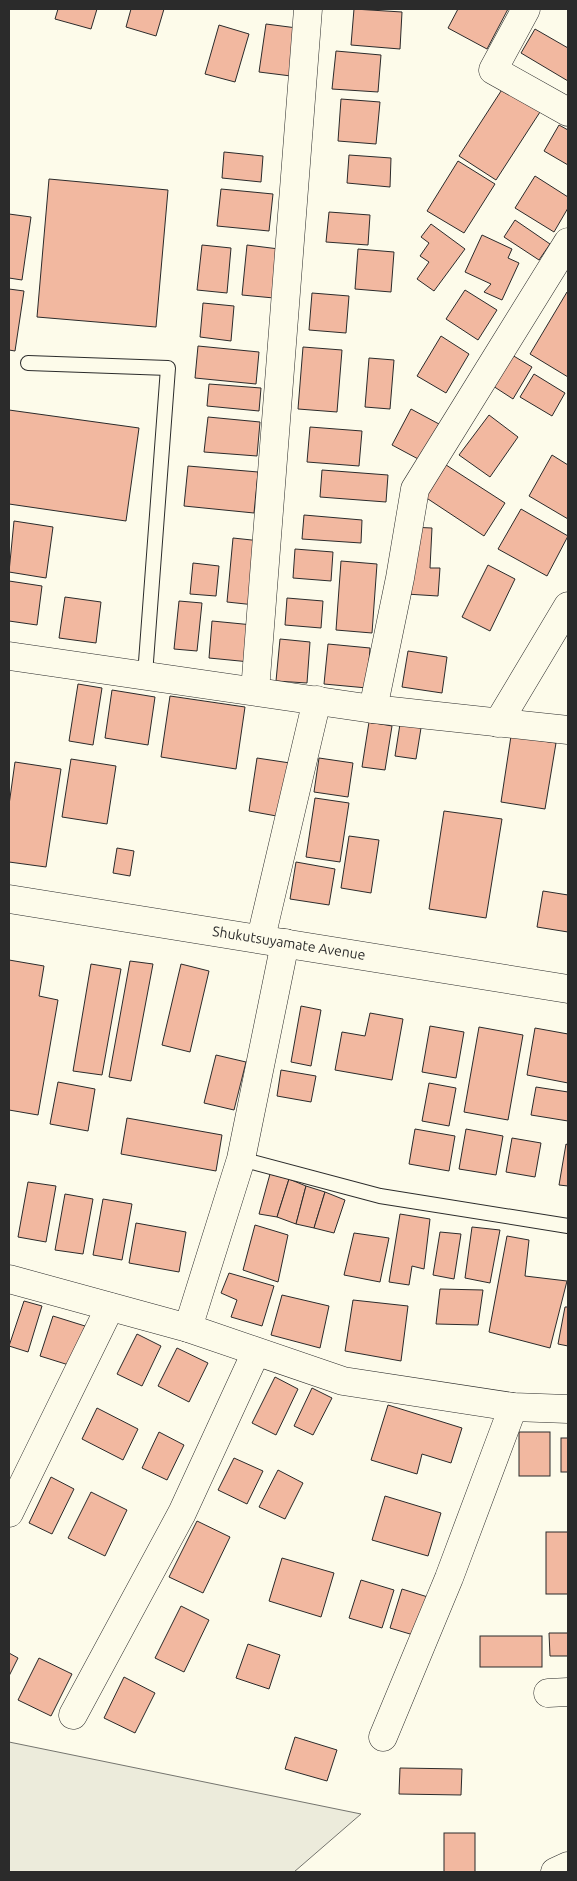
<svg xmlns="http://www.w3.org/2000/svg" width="577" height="1881" font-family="Ubuntu,sans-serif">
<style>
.green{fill:#ecebdb;stroke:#74746e}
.building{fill:#f2b8a0;stroke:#2b2b2b}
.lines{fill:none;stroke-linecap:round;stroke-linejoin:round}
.service-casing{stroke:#2b2b2b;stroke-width:16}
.minor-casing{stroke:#2b2b2b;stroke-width:29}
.tertiary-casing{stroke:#2b2b2b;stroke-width:29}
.service{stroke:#fdfbea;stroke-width:14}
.minor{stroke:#fdfbea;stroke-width:28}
.tertiary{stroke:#fdfbea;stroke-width:28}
.labels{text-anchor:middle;stroke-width:4;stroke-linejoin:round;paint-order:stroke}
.street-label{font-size:14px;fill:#2b2b2b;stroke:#fdfbea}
</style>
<rect width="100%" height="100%" fill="#fdfbea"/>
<!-- green -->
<polygon class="green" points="9,1742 361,1814 294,1872 9,1872"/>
<!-- building -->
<g class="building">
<polygon points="58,9 97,9 91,29 55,19"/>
<polygon points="131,9 164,9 156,36 126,27"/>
<polygon points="354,9 402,12 400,49 351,45"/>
<polygon points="458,9 508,9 487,49 448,28"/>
<polygon points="266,24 297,28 291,76 259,72"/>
<polygon points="219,25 249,34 235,82 205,74"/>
<polygon points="535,29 568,48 568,81 521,53"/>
<polygon points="336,51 381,55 378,92 332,89"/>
<polygon points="503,88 540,112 496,180 459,156"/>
<polygon points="341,99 380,102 376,144 338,141"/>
<polygon points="559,125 568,130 568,165 544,151"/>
<polygon points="224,152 263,156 261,182 222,178"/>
<polygon points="349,155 391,158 390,187 347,183"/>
<polygon points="458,161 495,184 464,233 427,211"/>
<polygon points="535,176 568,197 568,208 554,232 515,208"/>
<polygon points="49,179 168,190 156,327 37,317"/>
<polygon points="221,189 273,194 269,231 217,226"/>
<polygon points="329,212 370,215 368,245 326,242"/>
<polygon points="9,214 31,217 22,280 9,278"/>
<polygon points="515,220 550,244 539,260 504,237"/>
<polygon points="431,224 465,249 434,291 417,279 429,262 420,256 429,243 421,237"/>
<polygon points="482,235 512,249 508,258 519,263 502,300 484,292 491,284 465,272"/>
<polygon points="202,245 231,248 227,293 197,290"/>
<polygon points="247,245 279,249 274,298 242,295"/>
<polygon points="358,249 394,252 391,292 355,289"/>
<polygon points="9,289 24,291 15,351 9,350"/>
<polygon points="465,290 497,310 478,340 446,319"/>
<polygon points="567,292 568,293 568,377 530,354"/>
<polygon points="312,293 349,296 346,333 309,330"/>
<polygon points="203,303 234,306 231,341 200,337"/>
<polygon points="441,336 469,354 446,393 417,376"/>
<polygon points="198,346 259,352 256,384 195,378"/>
<polygon points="303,347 342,350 337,412 298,409"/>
<polygon points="512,355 532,367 513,399 493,386"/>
<polygon points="369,358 394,360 390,409 365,407"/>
<polygon points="534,374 565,393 552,416 520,397"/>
<polygon points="209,384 261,388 259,411 207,406"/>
<polygon points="411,409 439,424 420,460 392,445"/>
<polygon points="9,410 139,428 126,521 9,504"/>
<polygon points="489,415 518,437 490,477 459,455"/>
<polygon points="208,417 260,422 257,456 204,452"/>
<polygon points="310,427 362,431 359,466 307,462"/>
<polygon points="552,455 568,465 568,519 529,496"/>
<polygon points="443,463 505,503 484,536 422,495"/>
<polygon points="188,466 258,472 254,513 184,506"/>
<polygon points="322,470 388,475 386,502 320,497"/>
<polygon points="521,509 568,536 547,576 498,549"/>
<polygon points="304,515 362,520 361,543 302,539"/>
<polygon points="14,521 53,527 46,578 9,572"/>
<polygon points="409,527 432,528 430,568 440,568 438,596 406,594"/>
<polygon points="233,538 261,541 255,605 227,602"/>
<polygon points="295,549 333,552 331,581 293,578"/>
<polygon points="341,561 377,564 372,633 336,630"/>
<polygon points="193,563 219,566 216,596 190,594"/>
<polygon points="488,565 515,579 490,631 462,617"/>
<polygon points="9,581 42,586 37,625 9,621"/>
<polygon points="65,597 101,602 96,643 59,638"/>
<polygon points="287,598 323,601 321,628 285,625"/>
<polygon points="179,601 202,603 197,651 174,649"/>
<polygon points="212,621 253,625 250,662 209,658"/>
<polygon points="280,639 310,642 307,683 276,681"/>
<polygon points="328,644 370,648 367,688 324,684"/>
<polygon points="408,651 447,657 442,693 402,687"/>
<polygon points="78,684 102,688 93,745 69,741"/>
<polygon points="112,690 155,697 148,745 105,738"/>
<polygon points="170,696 245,707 236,769 161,757"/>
<polygon points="369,722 392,726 385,770 362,767"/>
<polygon points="400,724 421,728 416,759 395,756"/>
<polygon points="511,736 556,743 545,809 501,802"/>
<polygon points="257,758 290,763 282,817 249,811"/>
<polygon points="319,758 353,763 348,797 314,792"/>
<polygon points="71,759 116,766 107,824 62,817"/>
<polygon points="15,762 61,769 46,867 9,862 9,805"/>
<polygon points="315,798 349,803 340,862 306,857"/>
<polygon points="444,811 502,819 486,918 429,909"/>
<polygon points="349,836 379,840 371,893 341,888"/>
<polygon points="117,848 134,851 130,876 113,873"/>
<polygon points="296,862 335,869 329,905 290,899"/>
<polygon points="543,891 568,895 568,932 537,927"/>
<polygon points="9,960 44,966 39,996 58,1000 38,1115 9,1110"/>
<polygon points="130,961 153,964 131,1081 109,1077"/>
<polygon points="91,964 121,969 102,1075 73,1071"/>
<polygon points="181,964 209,971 190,1052 162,1045"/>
<polygon points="301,1006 321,1010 311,1066 291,1062"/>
<polygon points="370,1013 403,1019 392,1080 335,1070 342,1032 365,1036"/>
<polygon points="430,1026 464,1032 456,1078 422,1072"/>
<polygon points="479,1027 523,1035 508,1120 464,1112"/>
<polygon points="535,1028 568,1034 568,1083 527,1075"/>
<polygon points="216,1055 246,1062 234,1110 204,1103"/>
<polygon points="281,1070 316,1076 311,1102 277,1096"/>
<polygon points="58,1082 95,1089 88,1131 50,1124"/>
<polygon points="429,1083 456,1088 449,1126 422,1121"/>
<polygon points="536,1087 568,1092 568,1121 531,1115"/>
<polygon points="127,1118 222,1135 216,1171 121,1154"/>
<polygon points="415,1129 455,1136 449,1171 409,1164"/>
<polygon points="466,1129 503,1136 496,1175 459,1169"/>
<polygon points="512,1138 541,1143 535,1177 506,1172"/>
<polygon points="566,1144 568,1145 568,1186 559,1185"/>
<polygon points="270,1174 289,1179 277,1217 259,1214"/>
<polygon points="289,1179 306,1186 296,1224 277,1217"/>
<polygon points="28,1182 56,1186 46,1242 18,1237"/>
<polygon points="306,1186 325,1192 314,1228 296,1224"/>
<polygon points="325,1192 345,1200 334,1233 314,1228"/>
<polygon points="65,1194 93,1199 83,1254 55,1250"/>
<polygon points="103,1199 132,1204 122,1260 93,1255"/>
<polygon points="400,1214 430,1219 424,1269 412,1266 409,1285 389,1282"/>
<polygon points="136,1223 186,1232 179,1272 129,1263"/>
<polygon points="255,1225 288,1235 278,1282 243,1270"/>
<polygon points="472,1227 500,1230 490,1283 465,1278"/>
<polygon points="440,1232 461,1234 454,1279 433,1275"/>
<polygon points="354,1233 389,1238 380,1282 344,1275"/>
<polygon points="507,1236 529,1240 525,1276 567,1281 550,1348 489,1332"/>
<polygon points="229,1273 274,1286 262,1326 231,1317 237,1300 221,1293"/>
<polygon points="440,1289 483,1290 478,1325 436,1324"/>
<polygon points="282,1295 329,1306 320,1348 271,1335"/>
<polygon points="353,1300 408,1306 401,1361 345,1351"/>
<polygon points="24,1301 42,1306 28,1352 9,1346"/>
<polygon points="565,1307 568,1307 568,1346 558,1344"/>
<polygon points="53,1316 85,1326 72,1366 40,1356"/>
<polygon points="137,1334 161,1346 142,1386 117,1374"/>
<polygon points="177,1348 208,1363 189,1402 158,1386"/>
<polygon points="275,1377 298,1389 276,1435 252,1423"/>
<polygon points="312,1388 332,1398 313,1435 294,1426"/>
<polygon points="388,1405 462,1428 451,1463 422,1454 417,1474 371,1460"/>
<polygon points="97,1408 138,1429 123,1460 82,1439"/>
<polygon points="159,1432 184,1445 167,1480 142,1468"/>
<rect x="519" y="1432" width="31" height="44"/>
<rect x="561" y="1438" width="7" height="34"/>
<polygon points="234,1458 263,1471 247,1504 218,1490"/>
<polygon points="278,1470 303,1483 285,1519 259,1507"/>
<polygon points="51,1477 74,1489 52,1534 29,1523"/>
<polygon points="91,1492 127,1510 105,1556 68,1538"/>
<polygon points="385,1496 441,1513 428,1556 372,1540"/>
<polygon points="197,1521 230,1537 203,1593 169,1577"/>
<rect x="546" y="1532" width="22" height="62"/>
<polygon points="282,1558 334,1573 321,1617 269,1601"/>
<polygon points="361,1580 394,1590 382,1628 349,1618"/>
<polygon points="402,1589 431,1598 420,1637 390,1628"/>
<polygon points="181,1606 209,1620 184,1672 155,1658"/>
<polygon points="549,1633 568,1633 568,1656 550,1656"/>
<rect x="480" y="1636" width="62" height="31"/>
<polygon points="248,1644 280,1655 269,1689 236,1678"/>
<polygon points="9,1653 18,1658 9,1676"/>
<polygon points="39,1658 72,1674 51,1716 18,1700"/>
<polygon points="124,1677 155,1693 135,1733 104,1718"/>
<polygon points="295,1737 337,1750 327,1781 285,1769"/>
<polygon points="400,1768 462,1769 461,1795 399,1794"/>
<rect x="444" y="1833" width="31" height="39"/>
</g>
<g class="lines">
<!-- service casing -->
<g class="service-casing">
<g id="service">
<polyline points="28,363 168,368 145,675"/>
<polyline points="241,1159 380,1196 568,1226"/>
</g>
</g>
<!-- minor casing -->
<g class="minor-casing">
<g id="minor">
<polyline points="526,9 493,70 568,112"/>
<polyline points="9,656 373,709 568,730"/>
<polyline points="255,691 308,9"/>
<polyline points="373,709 400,578 415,489 568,242"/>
<polyline points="498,723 568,606"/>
<polyline points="261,938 317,700"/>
<polyline points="9,1279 188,1328 343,1381 513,1407 568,1409"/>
<polyline points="188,1328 241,1159 285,943"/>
<polyline points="9,1513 110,1307"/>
<polyline points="548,1693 568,1692"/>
<polyline points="73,1715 182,1513 256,1352"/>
<polyline points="383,1737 449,1578 513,1407"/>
<polyline points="555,1872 568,1866"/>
</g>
</g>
<!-- tertiary casing -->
<g class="tertiary-casing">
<polyline id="tertiary" points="9,899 568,989"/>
</g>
<!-- service -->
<use href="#service" class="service"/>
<!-- minor -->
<use href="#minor" class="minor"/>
<!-- tertiary -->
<use href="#tertiary" class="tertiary"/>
</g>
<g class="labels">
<!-- street labels -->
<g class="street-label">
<text transform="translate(289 943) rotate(9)" y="5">Shukutsuyamate Avenue</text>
</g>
</g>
<!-- border -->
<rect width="577" height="1881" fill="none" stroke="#2b2b2b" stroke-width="20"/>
</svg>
